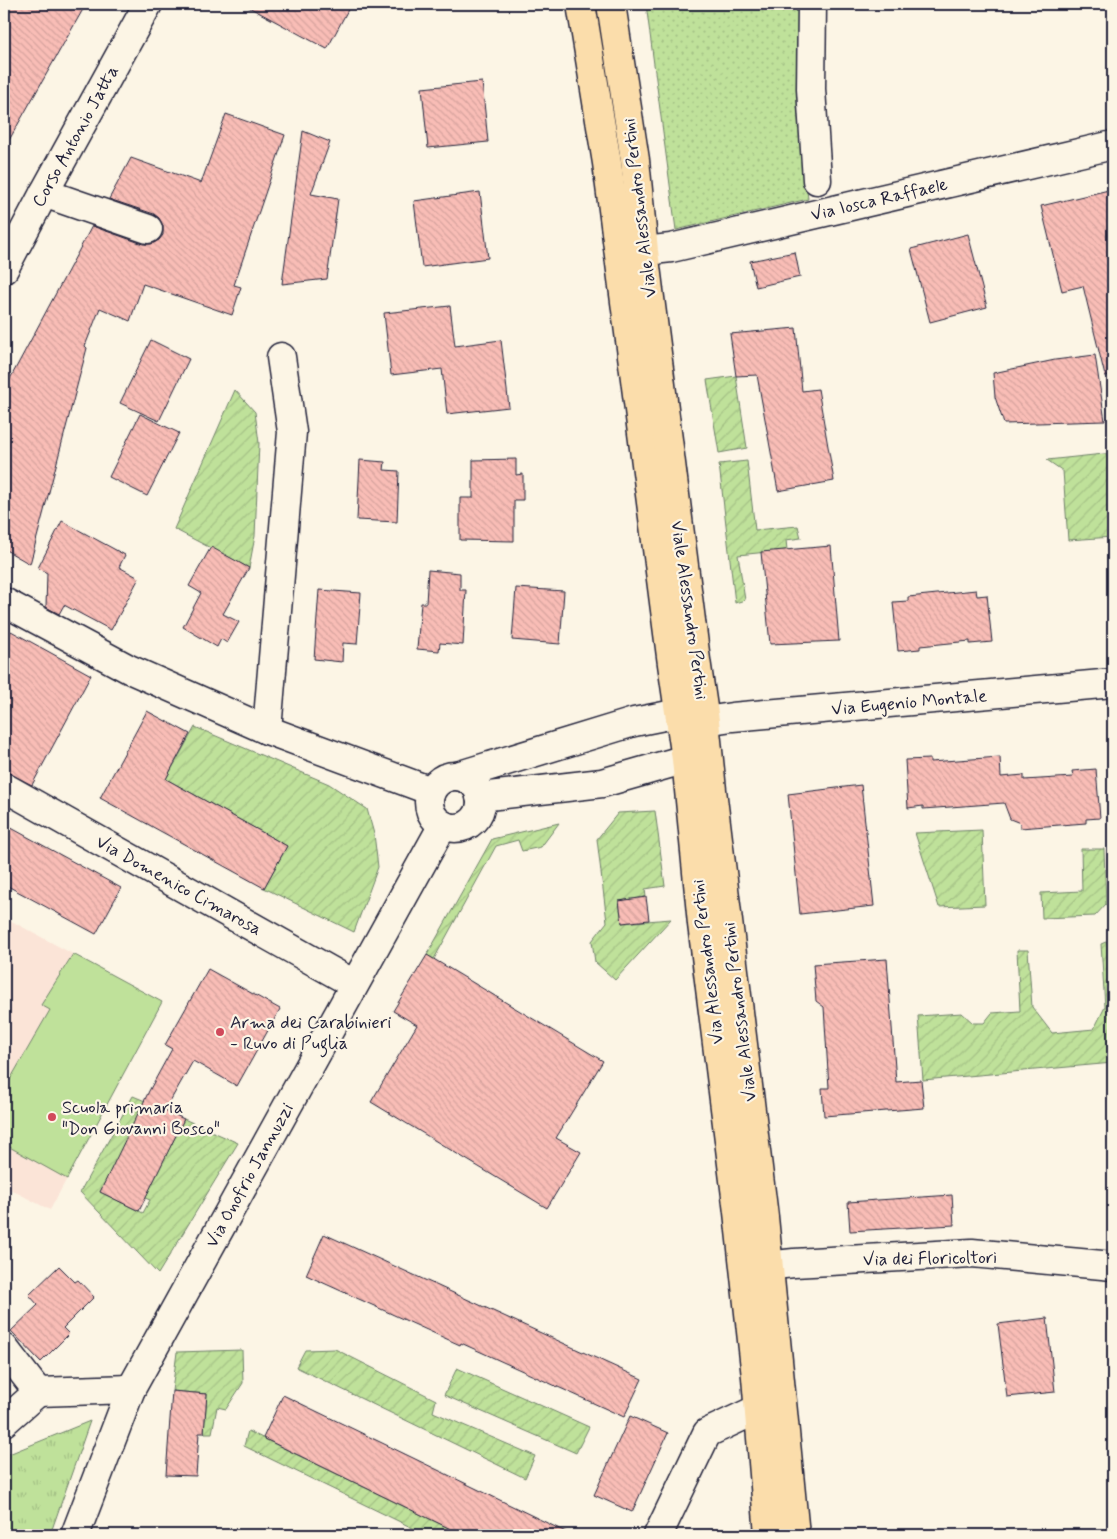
<svg xmlns="http://www.w3.org/2000/svg" width="1117" height="1539" font-family="Mynerve,sans-serif">
<style>
.built{fill:#fbe4d7}
.grass{fill:url(#grass-dots);stroke:#70826a}
.park{fill:url(#park-tufts);stroke:#70826a}
.garden{fill:url(#garden-furrows);stroke:#70826a}
.pitch{fill:#bfe19a;stroke:#70826a}
.building{fill:url(#building-back-hatch);stroke:#22223b}
.lines{fill:none;stroke-linecap:round;stroke-linejoin:round}
.minor-casing{stroke:#22223b;stroke-width:31}
.tertiary-casing{stroke:#22223b;stroke-width:31}
.secondary-casing{stroke:#22223b;stroke-width:31}
.primary-casing{stroke:#22223b;stroke-width:31}
.minor{stroke:#fcf5e5;stroke-width:28}
.tertiary{stroke:#fcf5e5;stroke-width:28}
.secondary{stroke:#fcf5e5;stroke-width:28}
.primary{stroke:#fbddab;stroke-width:28}
.poi-dot{fill:#d1495b;stroke:#fcf5e5;stroke-width:2}
.labels{text-anchor:middle;stroke-width:4.5;stroke-linejoin:round;paint-order:stroke}
.street-label{font-size:18px;fill:#22223b;stroke:#fcf5e5}
.poi-label{font-size:18px;fill:#22223b;stroke:#fcf5e5;text-anchor:start}
</style>
<defs>
<pattern id="grass-dots" width="8" height="8" patternUnits="userSpaceOnUse" patternTransform="scale(1.25)"><rect width="8" height="8" fill="#bfe19a"/><path d="M2 2h.1M6 6h.1" fill="none" stroke="#a4c186" stroke-width="1.8" stroke-linecap="round"/></pattern>
<pattern id="park-tufts" width="24" height="20" patternUnits="userSpaceOnUse" patternTransform="scale(1.25)"><rect width="24" height="20" fill="#bfe19a"/><path d="M3 7l-1-3M5 7V3M7 7l1-3M15 17l-1-3M17 17v-4M19 17l1-3" fill="none" stroke="#a4c186"/></pattern>
<pattern id="garden-furrows" width="10" height="10" patternUnits="userSpaceOnUse" patternTransform="scale(1.25)"><rect width="10" height="10" fill="#bfe19a"/><path d="M-1 1l2-2M0 10L10 0M9 11l2-2" fill="none" stroke="#a4c186"/></pattern>
<pattern id="building-back-hatch" width="6" height="6" patternUnits="userSpaceOnUse" patternTransform="scale(1.25)"><rect width="6" height="6" fill="#f9bdb6"/><path d="M-1 5l2 2M0 0l6 6M5-1l2 2" fill="none" stroke="#d5a29d"/></pattern>
</defs>
<rect width="100%" height="100%" fill="#fcf5e5"/>
<filter id="ink" filterUnits="userSpaceOnUse"><feTurbulence type="fractalNoise" baseFrequency=".02" numOctaves="2"/><feDisplacementMap in="SourceGraphic" scale="10" xChannelSelector="R" yChannelSelector="G"/><feConvolveMatrix kernelMatrix="1 2 1 2 8 2 1 2 1" color-interpolation-filters="sRGB"/></filter>
<g filter="url(#ink)">
<!-- built -->
<polygon class="built" points="4,917 162,1002 50,1210 4,1186"/>
<!-- grass -->
<polygon class="grass" points="646,4 802,4 798,49 800,126 808,199 676,230"/>
<!-- park -->
<polygon class="park" points="90,1421 50,1535 10,1535 4,1532 4,1456"/>
<!-- garden -->
<g class="garden">
<polygon points="736,376 747,448 719,453 707,380"/>
<polygon points="235,390 255,412 259,443 255,536 249,568 174,529"/>
<polygon points="1113,453 1113,537 1068,540 1063,471 1047,460"/>
<polygon points="747,461 755,530 798,526 801,538 786,540 787,550 738,555 745,600 735,603 719,464"/>
<polygon points="195,727 329,784 367,809 374,834 378,867 354,932 264,888 287,846 166,779"/>
<polygon points="655,811 665,886 645,889 646,897 619,901 622,923 671,919 615,980 595,962 592,941 607,922 597,839 618,813"/>
<polygon points="559,823 541,847 522,851 518,840 496,846 434,959 427,955 492,839"/>
<polygon points="982,830 985,905 939,907 915,833"/>
<polygon points="1081,849 1104,849 1106,904 1095,916 1042,918 1041,893 1082,891"/>
<polygon points="1113,939 1113,1063 923,1080 918,1016 962,1013 973,1023 984,1023 992,1013 1020,1011 1017,950 1028,950 1032,1007 1052,1033 1094,1029 1105,1007 1101,944"/>
<polygon points="133,1096 150,1103 100,1192 143,1213 150,1200 145,1198 184,1119 238,1143 158,1274 80,1192"/>
<polygon points="335,1349 436,1400 433,1412 535,1456 525,1478 296,1367 305,1350"/>
<polygon points="242,1350 243,1383 226,1409 217,1407 212,1433 204,1433 207,1394 172,1391 177,1352"/>
<polygon points="457,1368 589,1427 576,1453 444,1395"/>
<polygon points="248,1431 463,1535 427,1535 244,1446"/>
</g>
<!-- pitch -->
<polygon class="pitch" points="73,954 162,1002 67,1179 4,1144 4,1090 50,1010 41,1005"/>
<!-- building -->
<g class="building">
<polygon points="4,4 86,4 4,149"/>
<polygon points="243,4 351,4 327,49"/>
<polygon points="482,82 488,142 428,148 422,88"/>
<polygon points="226,114 285,135 234,285 241,287 232,315 143,284 130,321 100,308 85,346 87,348 30,564 4,549 4,390 92,226 143,244 151,244 159,240 163,235 163,226 159,218 154,214 109,199 131,158 201,183"/>
<polygon points="303,131 330,142 311,194 338,199 327,279 282,284"/>
<polygon points="1113,189 1113,375 1105,376 1083,286 1062,291 1041,206"/>
<polygon points="480,192 488,258 422,267 414,201"/>
<polygon points="968,234 987,307 930,322 911,249"/>
<polygon points="795,252 800,277 756,287 750,261"/>
<polygon points="450,306 455,346 501,340 509,407 447,414 442,369 391,375 384,313"/>
<polygon points="796,328 802,391 818,389 834,481 778,491 757,375 736,376 730,334"/>
<polygon points="151,340 189,359 159,421 120,403"/>
<polygon points="1095,355 1105,421 1004,424 995,397 993,373 1055,360"/>
<polygon points="140,414 179,433 147,496 109,477"/>
<polygon points="516,459 516,475 523,474 523,500 514,500 514,541 460,540 460,498 473,498 473,460"/>
<polygon points="360,460 385,462 384,470 399,471 397,522 357,520"/>
<polygon points="62,521 125,555 119,567 139,578 111,630 64,605 59,614 46,607 47,573 38,568"/>
<polygon points="831,546 839,641 770,644 761,552"/>
<polygon points="211,547 249,568 223,614 239,622 227,643 221,639 217,647 183,627 201,593 189,586"/>
<polygon points="428,570 460,573 460,590 466,590 463,645 440,643 439,651 417,649 421,603 426,603"/>
<polygon points="516,588 564,591 560,644 512,640"/>
<polygon points="319,590 361,593 357,644 343,643 342,662 314,659"/>
<polygon points="976,590 977,596 987,595 992,642 970,644 970,641 920,646 920,649 898,651 893,602 908,601 908,597"/>
<polygon points="11,631 91,675 32,785 4,771 4,644"/>
<polygon points="147,711 190,734 166,779 287,846 264,888 100,798"/>
<polygon points="1000,757 1001,777 1024,775 1024,780 1073,777 1072,771 1096,769 1100,818 1086,819 1086,823 1020,828 1020,823 1010,819 1004,803 923,809 923,806 908,808 905,760 930,759 930,762"/>
<polygon points="861,785 874,906 800,914 788,794"/>
<polygon points="4,824 121,888 96,934 4,884"/>
<polygon points="646,897 649,920 622,923 619,901"/>
<polygon points="427,955 603,1061 556,1138 581,1152 547,1208 371,1102 417,1025 393,1011"/>
<polygon points="887,959 896,1082 921,1080 924,1108 824,1116 822,1088 829,1088 824,1007 816,1001 813,964"/>
<polygon points="208,969 280,1009 237,1086 193,1061 165,1110 184,1119 139,1211 100,1192 149,1091 172,1049 165,1045"/>
<polygon points="952,1195 954,1225 850,1231 848,1202"/>
<polygon points="324,1234 642,1379 624,1417 461,1343 460,1345 306,1275"/>
<polygon points="59,1266 75,1282 78,1280 94,1297 63,1328 69,1334 41,1362 11,1331 38,1305 29,1295"/>
<polygon points="1047,1318 1055,1392 1007,1397 998,1324"/>
<polygon points="172,1391 207,1394 204,1433 199,1433 196,1476 166,1475"/>
<polygon points="283,1395 572,1535 463,1535 263,1438"/>
<polygon points="630,1416 668,1433 632,1512 594,1495"/>
</g>
<g class="lines">
<!-- minor casing -->
<g class="minor-casing">
<g id="minor">
<polyline points="812,4 811,89 817,180"/>
<polyline points="44,193 148,229"/>
<polyline points="644,251 671,248 1113,145"/>
<polyline points="4,602 129,669 267,730 431,791"/>
<polyline points="705,721 732,717 1113,683"/>
<polyline points="267,730 292,432 281,357"/>
<polyline points="4,787 354,984"/>
<polyline points="746,1268 794,1263 972,1253 1113,1266"/>
<polyline points="4,1348 38,1392 131,1389"/>
<polyline points="4,1422 38,1392"/>
<polyline points="658,1535 707,1433 758,1409"/>
</g>
</g>
<!-- tertiary casing -->
<g class="tertiary-casing">
<g id="tertiary">
<polyline points="457,776 634,722 679,713 705,721 686,759 602,783 480,797"/>
<circle cx="455" cy="802" r="26"/>
<polyline points="75,1535 131,1389 443,825"/>
</g>
</g>
<!-- secondary casing -->
<g class="secondary-casing">
<polyline id="secondary" points="4,269 44,193 148,4"/>
</g>
<!-- primary casing -->
<g class="primary-casing">
<g id="primary">
<polyline points="581,4 607,163 672,664 686,759 702,924 738,1212 756,1377 769,1535"/>
<polyline points="611,4 635,160 644,251 696,660 705,721 712,790 764,1217 795,1535"/>
</g>
</g>
<!-- minor -->
<use href="#minor" class="minor"/>
<!-- tertiary -->
<use href="#tertiary" class="tertiary"/>
<!-- secondary -->
<use href="#secondary" class="secondary"/>
<!-- primary -->
<use href="#primary" class="primary"/>
</g>
</g>
<!-- markers -->
<g class="poi-dot">
<circle cx="220" cy="1032" r="5"/>
<circle cx="52" cy="1117" r="5"/>
</g>
<g class="labels">
<!-- street labels -->
<g class="street-label">
<text transform="translate(75 136) rotate(-61)" y="6">Corso Antonio Jatta</text>
<text transform="translate(879 199) rotate(-13)" y="6">Via Iosca Raffaele</text>
<text transform="translate(639 208) rotate(-97)" y="6">Viale Alessandro Pertini</text>
<text transform="translate(690 610) rotate(82)" y="6">Viale Alessandro Pertini</text>
<text transform="translate(909 702) rotate(-5)" y="6">Via Eugenio Montale</text>
<text transform="translate(179 885) rotate(29)" y="6">Via Domenico Cimarosa</text>
<text transform="translate(707 962) rotate(-97)" y="6">Via Alessandro Pertini</text>
<text transform="translate(739 1012) rotate(-97)" y="6">Viale Alessandro Pertini</text>
<text transform="translate(249 1175) rotate(-61)" y="6">Via Onofrio Jannuzzi</text>
<text transform="translate(930 1258) rotate(-1)" y="6">Via dei Floricoltori</text>
</g>
<!-- poi labels -->
<g class="poi-label">
<text x="230" y="1028">Arma dei Carabinieri<tspan x="230" dy="21">- Ruvo di Puglia</tspan></text>
<text x="62" y="1113">Scuola primaria<tspan x="62" dy="21">"Don Giovanni Bosco"</tspan></text>
</g>
</g>
<!-- margin -->
<rect width="1117" height="1539" fill="none" stroke="#fcf5e5" stroke-width="20"/>
<rect x="10" y="10" width="1097" height="1519" fill="none" stroke="#22223b" stroke-width="2" filter="url(#ink)"/>
</svg>
